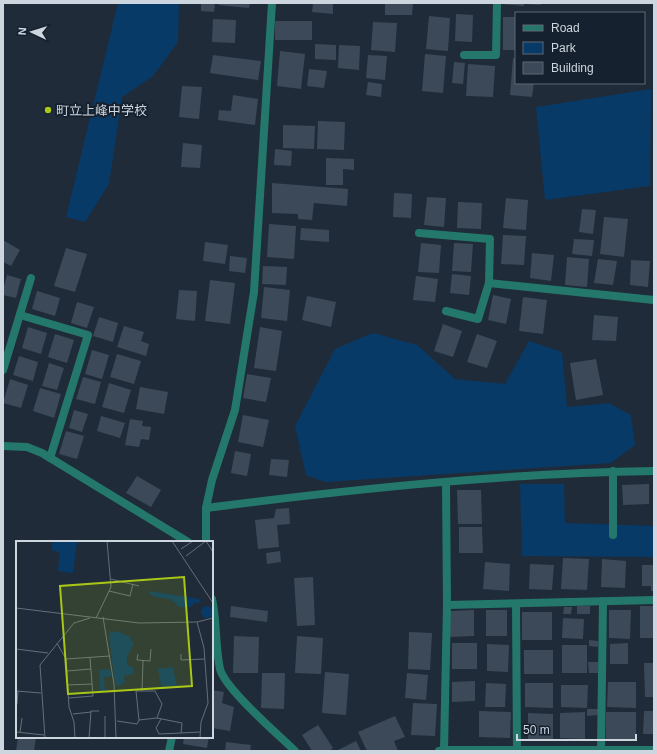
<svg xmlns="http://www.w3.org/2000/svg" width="657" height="754" font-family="Helvetica,'Noto Sans JP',sans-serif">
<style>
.green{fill:#083a68}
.building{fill:#3c4958}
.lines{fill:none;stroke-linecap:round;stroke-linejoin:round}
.street{stroke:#24786b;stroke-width:8}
.poi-dot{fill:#aac717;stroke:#16212f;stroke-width:1.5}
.labels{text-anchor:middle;stroke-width:4;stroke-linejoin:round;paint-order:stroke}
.poi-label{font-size:13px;fill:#cdd5de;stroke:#16212f;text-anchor:start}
.inset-road{fill:none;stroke:#656f7b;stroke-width:1}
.view{fill:#aac717;fill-opacity:0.15;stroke:#aac717;stroke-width:2}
.inset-edge{fill:none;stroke:#cdd5de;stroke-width:2}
</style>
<rect width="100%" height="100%" fill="#1f2b39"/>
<!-- green -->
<g class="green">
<polygon points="118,3 179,3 178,42 153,76 122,97 109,184 85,222 66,217"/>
<polygon points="651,89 650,186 545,200 536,107"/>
<polygon points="373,333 417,345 455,379 505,384 529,341 562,352 567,407 609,403 631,415 635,445 611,463 325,482 306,475 295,426 335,349"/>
<polygon points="520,484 564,484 565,523 654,526 654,557 522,556"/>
</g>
<!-- building -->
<g class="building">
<polygon points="201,3 215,3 214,12 201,11"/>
<polygon points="219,3 250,3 249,8 218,5"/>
<polygon points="313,3 333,3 333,14 312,12"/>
<polygon points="385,3 413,3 412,15 385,15"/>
<polygon points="501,3 524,3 524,6 501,4"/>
<polygon points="526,3 541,3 541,5 525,4"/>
<polygon points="456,14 473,15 472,42 455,41"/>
<polygon points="429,16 450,18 448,51 426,49"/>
<rect x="503" y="17" width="13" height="33"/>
<polygon points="213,19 236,20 235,43 212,42"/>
<rect x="275" y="21" width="37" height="19"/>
<polygon points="373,22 397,23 395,52 371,50"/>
<polygon points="315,44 336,45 336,60 315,59"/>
<polygon points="339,45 360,46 359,70 338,68"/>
<polygon points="280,51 305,54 301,89 277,86"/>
<polygon points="425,54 446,56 443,93 422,91"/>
<polygon points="213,55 261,61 258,80 210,73"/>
<polygon points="368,55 387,56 385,80 366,78"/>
<polygon points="513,58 516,59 516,83 534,83 532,97 510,95"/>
<polygon points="454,62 465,63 463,84 452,83"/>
<polygon points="468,64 495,66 493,97 466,96"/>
<polygon points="309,69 327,71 324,88 307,86"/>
<polygon points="368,82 382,84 381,97 366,95"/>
<polygon points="182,86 202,87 199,119 179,117"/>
<polygon points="233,95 258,99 255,125 218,120 219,110 231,111"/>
<polygon points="318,121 345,122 344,150 317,149"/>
<polygon points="283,125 315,126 314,149 283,148"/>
<polygon points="183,143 202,145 200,168 181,167"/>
<polygon points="275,149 292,151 291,166 274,165"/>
<polygon points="326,158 354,159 354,170 343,169 343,185 326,185"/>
<polygon points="272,183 348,189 347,206 314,203 312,220 298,219 298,214 272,213"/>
<polygon points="394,193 412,194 411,218 393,217"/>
<polygon points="427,197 446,198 444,227 424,225"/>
<polygon points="506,198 528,200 526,230 503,228"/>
<polygon points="458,202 482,203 481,229 457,228"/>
<polygon points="582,209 596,210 593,234 579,232"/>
<polygon points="604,217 628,219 624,257 600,254"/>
<polygon points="269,224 296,226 294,259 267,257"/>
<polygon points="301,228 329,230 329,242 300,240"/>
<polygon points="503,235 526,236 524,265 501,264"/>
<polygon points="574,239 594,240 592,256 572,254"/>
<polygon points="3,240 20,250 11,266 3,262"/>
<polygon points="205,242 228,245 225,264 203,261"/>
<polygon points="421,243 441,245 439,273 418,272"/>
<polygon points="454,243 473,244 471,272 452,271"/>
<polygon points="66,248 87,254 75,292 54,286"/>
<polygon points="532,253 554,255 551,281 530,278"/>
<polygon points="230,256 247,258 245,273 229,271"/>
<polygon points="567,257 589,259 587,287 565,285"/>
<polygon points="598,259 617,261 613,285 594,283"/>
<polygon points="631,260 650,261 648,287 630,285"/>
<polygon points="263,266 287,267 286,285 262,284"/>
<polygon points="452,274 471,276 469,295 450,293"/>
<polygon points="7,275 21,279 16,298 3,295 3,290"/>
<polygon points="416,276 438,279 435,302 413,300"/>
<polygon points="210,280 235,283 230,324 205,321"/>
<polygon points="264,287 290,290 287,321 261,318"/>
<polygon points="179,290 197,291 195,321 176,319"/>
<polygon points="37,291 60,298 55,316 32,309"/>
<polygon points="493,295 511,299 506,324 488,320"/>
<polygon points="307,296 336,302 331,327 302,320"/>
<polygon points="523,297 547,300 543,334 519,331"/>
<polygon points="77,302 94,307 87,328 71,323"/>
<polygon points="594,315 618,317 616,341 592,340"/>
<polygon points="99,317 118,323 113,342 93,336"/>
<polygon points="443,324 462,331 453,357 434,351"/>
<polygon points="124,326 144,332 141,341 149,344 146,356 117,347"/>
<polygon points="28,327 47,333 41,354 22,348"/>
<polygon points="260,327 282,331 276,371 254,368"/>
<polygon points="55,334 74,340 67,363 48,357"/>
<polygon points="477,334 497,341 487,368 467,362"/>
<polygon points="92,350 109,355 102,379 85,374"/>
<polygon points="117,354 141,361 134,384 110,377"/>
<polygon points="19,356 38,362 33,381 13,375"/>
<polygon points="596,359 603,395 576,400 570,363"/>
<polygon points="49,363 64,368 57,390 42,386"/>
<polygon points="247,374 271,378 266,402 243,398"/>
<polygon points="83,377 101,382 95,404 76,399"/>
<polygon points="10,379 28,385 21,408 3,403"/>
<polygon points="109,383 131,390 124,413 102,407"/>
<polygon points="140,387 168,392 164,414 136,409"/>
<polygon points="40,388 61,394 54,418 33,411"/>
<polygon points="74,410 88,414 82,432 69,428"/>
<polygon points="243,415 269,420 263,447 238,442"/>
<polygon points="101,416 125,423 120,438 97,431"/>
<polygon points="130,419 143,421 142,426 151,427 149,440 141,439 139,447 125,445"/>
<polygon points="66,431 84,436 77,459 59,454"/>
<polygon points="235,451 251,454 247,476 231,473"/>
<polygon points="271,459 289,460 287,477 269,475"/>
<polygon points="137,476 161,490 151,507 126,493"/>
<polygon points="649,484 649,504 623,505 622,485"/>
<polygon points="457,490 481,490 482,524 458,524"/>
<polygon points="289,508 290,524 277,525 279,547 258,549 255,520 274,518 276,509"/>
<polygon points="459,527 482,527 483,553 459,553"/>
<polygon points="280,551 281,562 267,564 266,553"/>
<polygon points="563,558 589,559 587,590 561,589"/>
<polygon points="602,559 626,561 625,588 601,587"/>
<polygon points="485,562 510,564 509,591 483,589"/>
<polygon points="530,564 554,565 552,590 529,589"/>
<polygon points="642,565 654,565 654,591 651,591 651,586 642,586"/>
<polygon points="313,577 315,625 297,626 294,578"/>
<polygon points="231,606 268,611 267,622 230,617"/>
<rect x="577" y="606" width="13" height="8"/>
<rect x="640" y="606" width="14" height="32"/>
<polygon points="564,607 572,607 571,614 563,614"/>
<polygon points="474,610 474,636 450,637 450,611"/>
<rect x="486" y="610" width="21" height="26"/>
<polygon points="609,610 631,610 630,639 609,638"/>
<rect x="522" y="612" width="30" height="28"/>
<polygon points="563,618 584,619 583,639 562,638"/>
<polygon points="409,632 432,633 430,670 408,669"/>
<polygon points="234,636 259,637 258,673 233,673"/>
<polygon points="297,636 323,638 321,674 295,673"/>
<polygon points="589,640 598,641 598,647 589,646"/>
<rect x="452" y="643" width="25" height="26"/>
<polygon points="628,643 628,664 610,664 610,644"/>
<polygon points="487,644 509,645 508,672 487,671"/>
<rect x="562" y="645" width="25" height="28"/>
<rect x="524" y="650" width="29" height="24"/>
<polygon points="588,662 598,662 598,673 589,673"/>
<polygon points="644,663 654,663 654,697 645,697"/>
<polygon points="325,672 349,674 346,715 322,713"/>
<polygon points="262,673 285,673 284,709 261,708"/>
<polygon points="407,673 428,675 426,700 405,698"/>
<polygon points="475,681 475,701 452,702 452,682"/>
<polygon points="608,682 636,682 636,708 607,707"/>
<polygon points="486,683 506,684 505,707 485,707"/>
<polygon points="525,683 553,683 553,708 525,707"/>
<polygon points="561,685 588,685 587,708 561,707"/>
<polygon points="212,690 224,692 222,703 234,707 230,731 212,728"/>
<polygon points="413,703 437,704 435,736 411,735"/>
<polygon points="587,709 598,709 598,715 587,716"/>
<polygon points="479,711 511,712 510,738 479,737"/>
<polygon points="644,711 654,711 654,734 643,734"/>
<polygon points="585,712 585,739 560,738 560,713"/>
<rect x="606" y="712" width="30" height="27"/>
<polygon points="528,713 553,714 553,741 528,739"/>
<polygon points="395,716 405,737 394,741 398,751 367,751 358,732"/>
<polygon points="318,725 333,748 329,751 312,751 302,735"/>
<polygon points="18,737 36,737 34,751 16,751"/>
<polygon points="184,737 209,737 207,748 183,744"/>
<polygon points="356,741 361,751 336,751"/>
<polygon points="226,742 251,745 250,751 225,751"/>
</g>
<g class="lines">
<!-- street -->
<g class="street">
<polyline points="464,55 496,55 497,3"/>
<polyline points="419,233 490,239 489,283 478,319 446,311"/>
<polyline points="489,283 654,300"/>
<polyline points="20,315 88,335 50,458"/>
<polyline points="3,370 31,278"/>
<polyline points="3,446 27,447 42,453 188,542"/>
<polyline points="613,471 613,535"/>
<path d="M206 508C354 489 505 473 654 471"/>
<polyline points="206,542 206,508 212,480 235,410 254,292 272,3"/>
<path d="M212 599C217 621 215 646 220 669 225 689 279 735 295 751"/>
<polyline points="516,604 517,750"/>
<polyline points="447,605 654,600"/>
<polyline points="444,750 447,605 446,482"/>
<polyline points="601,750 603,601"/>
<polyline points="169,751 172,737"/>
<polyline points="439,751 444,750 654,750"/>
</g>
</g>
<!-- markers -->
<circle class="poi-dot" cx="48" cy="110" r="4"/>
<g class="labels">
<!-- poi labels -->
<g class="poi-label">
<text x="56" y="115">町立上峰中学校</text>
</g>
</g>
<!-- overview -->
<g transform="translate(16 541)">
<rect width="197" height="197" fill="#1f2b39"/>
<path d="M37 0H61L57 32 42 30 44 11 35 9ZM133 50 184 58 183 62H178L175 66H163L154 58 139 56 133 53ZM185 71a6 6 0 1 1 12 0a6 6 0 1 1-12 0ZM101 90 114 96 118 102 111 116V124L118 127 117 133 108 135 109 141 102 146 99 142 93 95V92ZM157 126 161 145 145 146 142 128ZM94 128 95 135 88 136 89 150 84 151 83 129Z" fill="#083a68"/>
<path class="inset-road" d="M156 0 197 62M190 0 197 11M165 8 177 0M170 15 190 0M95 38 123 45M93 50 114 55 117 43M0 67 123 82 181 81 197 77M87 76 98 143 100 197M80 77 95 46 91 0M181 81 188 107 192 162 185 181 184 197M41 102 50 118 53 166 58 181 59 197M0 108 32 112M122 113 121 119 134 120 135 108M165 113V119L189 118M50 118 94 115M51 130 75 128M51 144 76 143M0 150 25 152M126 150 127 120M53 157 77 155 74 117M1 163 2 150M57 173 75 171M145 178 140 187 143 193 165 192M123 179 120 150H139L146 163 141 177M101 180 121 183 123 179 141 177 166 182 165 192 184 191M0 191 28 194M4 191 6 177M29 197 24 124 58 82 74 77M73 197 75 170H83M89 197V175"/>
<path class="view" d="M168 36 176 145 52 153 44 45Z"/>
<rect width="197" height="197" class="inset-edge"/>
</g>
<!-- border -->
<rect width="657" height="754" fill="none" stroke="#cdd5de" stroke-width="8"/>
<!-- legend -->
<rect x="515" y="12" width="130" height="72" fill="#16212f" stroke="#5f6975"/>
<rect x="523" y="25" width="20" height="6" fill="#24786b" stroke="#5f6975"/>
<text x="551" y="32" font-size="12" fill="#cdd5de">Road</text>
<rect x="523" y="42" width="20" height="12" fill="#083a68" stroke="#5f6975"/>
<text x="551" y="52" font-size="12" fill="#cdd5de">Park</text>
<rect x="523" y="62" width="20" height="12" fill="#3c4958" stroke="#5f6975"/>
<text x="551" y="72" font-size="12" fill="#cdd5de">Building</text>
<!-- north arrow -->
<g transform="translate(32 32) rotate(274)" stroke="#16212f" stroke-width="3" paint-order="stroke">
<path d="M0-3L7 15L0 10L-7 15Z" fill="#cdd5de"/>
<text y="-6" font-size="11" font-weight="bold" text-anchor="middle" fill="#cdd5de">N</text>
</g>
<!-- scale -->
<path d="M517 734v6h119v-6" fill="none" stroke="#cdd5de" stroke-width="2"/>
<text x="523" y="734" font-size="12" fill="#cdd5de" stroke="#16212f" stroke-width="3" paint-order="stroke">50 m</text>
</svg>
